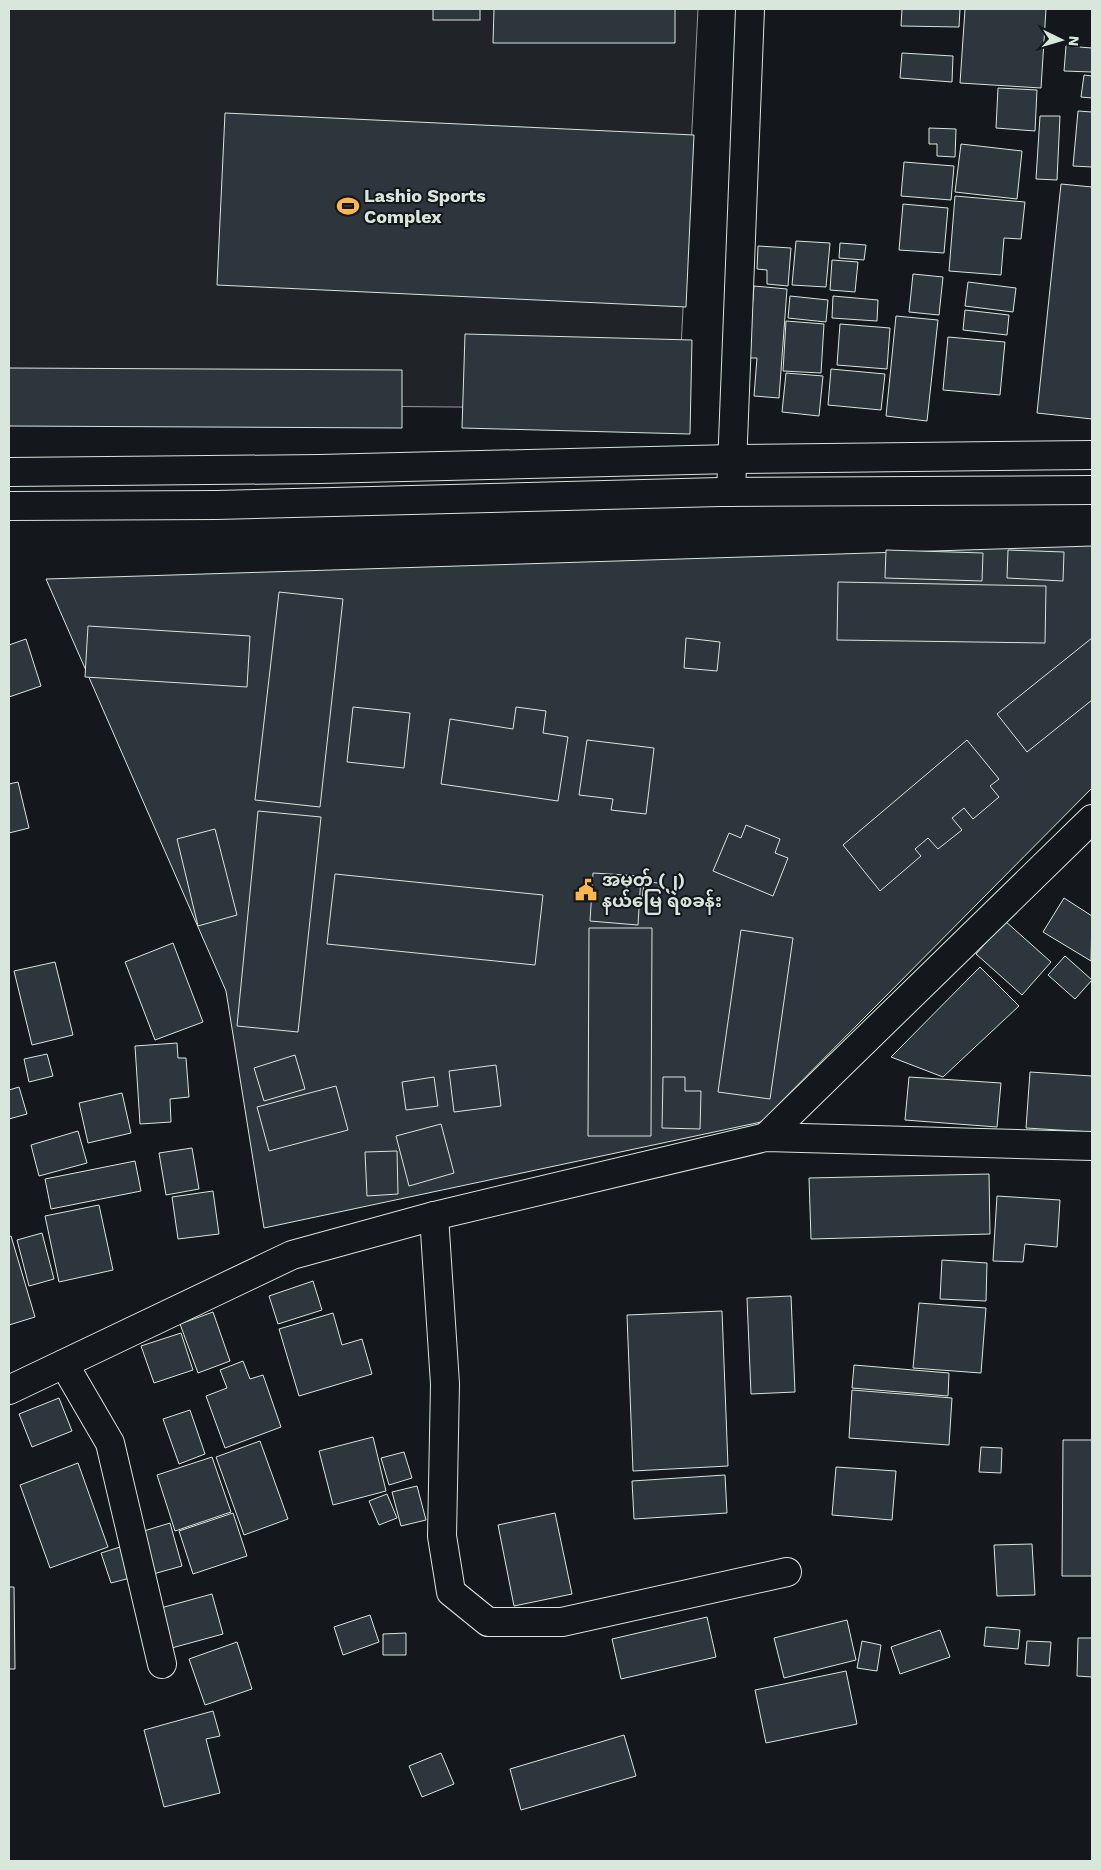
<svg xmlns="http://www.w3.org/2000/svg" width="1101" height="1870" font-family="'Work Sans','Noto Sans Myanmar',sans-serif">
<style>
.green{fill:#202428;stroke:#939e99}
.building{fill:#2c363c;stroke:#d8e6dc}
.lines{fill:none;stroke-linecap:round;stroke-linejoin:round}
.minor-casing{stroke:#d8e6dc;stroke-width:30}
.major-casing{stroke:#d8e6dc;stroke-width:30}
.minor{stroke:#14181c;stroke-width:28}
.major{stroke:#14181c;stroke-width:28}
.labels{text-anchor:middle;stroke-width:4;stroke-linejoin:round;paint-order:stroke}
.poi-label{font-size:18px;font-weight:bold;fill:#d8e6dc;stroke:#14181c;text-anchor:start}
</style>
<rect width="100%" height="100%" fill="#14181c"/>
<!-- green -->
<polygon class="green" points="9,9 698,9 678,409 9,403"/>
<!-- building -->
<g class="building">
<rect x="433" y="9" width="47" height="11"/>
<polygon points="494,9 675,9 675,43 493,43"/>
<polygon points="902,9 960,9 959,27 901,26"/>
<polygon points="965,9 1046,9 1041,88 960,83"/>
<polygon points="1066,46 1092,48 1092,72 1064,71"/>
<polygon points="902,53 953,56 952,82 900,78"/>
<polygon points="1084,75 1092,76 1092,98 1081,97"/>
<polygon points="998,88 1037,90 1035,131 996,128"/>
<polygon points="1078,111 1092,112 1092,167 1073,166"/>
<polygon points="225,113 694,135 686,307 217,285"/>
<polygon points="1040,116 1060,116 1057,180 1036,179"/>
<polygon points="929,128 956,129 955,157 937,156 937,144 929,144"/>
<polygon points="961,144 1022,151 1017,199 955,192"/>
<polygon points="904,162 954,166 951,200 901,196"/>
<polygon points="1061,184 1092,187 1092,419 1037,413"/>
<polygon points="955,196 1025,202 1021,239 1004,238 1001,275 949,271"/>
<polygon points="903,204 948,208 944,253 899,250"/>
<polygon points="796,241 830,243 826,287 792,285"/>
<polygon points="840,243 866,245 864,260 839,258"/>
<polygon points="758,246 791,248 788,286 767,284 767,270 757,269"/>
<polygon points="832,260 858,262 855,292 830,290"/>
<polygon points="913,274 943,277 939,315 909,312"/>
<polygon points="968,282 1016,288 1013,312 965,306"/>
<polygon points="754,286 787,289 779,398 754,396 757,358 748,358"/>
<polygon points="790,296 828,300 826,322 788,318"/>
<polygon points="833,296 878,300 877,321 832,318"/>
<polygon points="965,310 1009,315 1007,335 963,330"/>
<polygon points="896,316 938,320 927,421 886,416"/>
<polygon points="786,321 824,324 821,373 783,371"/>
<polygon points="840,324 890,328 887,369 837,365"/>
<polygon points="465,334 692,340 690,434 462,428"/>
<polygon points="948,337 1005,342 1000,395 943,390"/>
<polygon points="9,368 402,370 402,428 9,426"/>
<polygon points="831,369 885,374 881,410 828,405"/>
<polygon points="786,373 823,376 819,416 782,412"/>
<polygon points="1092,546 1092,788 761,1122 264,1228 226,991 46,579"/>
<polygon points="886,550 983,553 982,581 885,578"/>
<polygon points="1008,550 1064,552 1063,581 1007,578"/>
<polygon points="838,582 1046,586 1045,643 837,640"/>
<polygon points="279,592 343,599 320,807 255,800"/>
<polygon points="88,626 250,636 247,687 85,677"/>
<polygon points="686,638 720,642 717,671 684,668"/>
<polygon points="1092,638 1092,700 1027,752 997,714"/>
<polygon points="26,639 41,686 9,697 9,645"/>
<polygon points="353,707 410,713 404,768 347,762"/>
<polygon points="516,707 546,711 543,733 568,737 558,801 441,784 450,719 513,729"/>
<polygon points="587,740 654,748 646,814 611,810 613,799 579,795"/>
<polygon points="967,740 999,779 990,786 999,797 973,819 964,808 952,818 962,830 938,849 928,838 915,849 921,856 880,891 843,845"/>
<polygon points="18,782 29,828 9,833 9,784"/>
<polygon points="258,811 321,817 298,1032 237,1026"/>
<polygon points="746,825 780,839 775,853 788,858 773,896 713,871 729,833 741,838"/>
<polygon points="215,829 237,915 198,926 177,839"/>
<polygon points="593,873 641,876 638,925 590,921"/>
<polygon points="335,874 543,895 535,965 327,944"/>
<polygon points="644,882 659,883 658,901 642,900"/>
<polygon points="1064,898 1092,916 1091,961 1043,932"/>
<polygon points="1005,921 1051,962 1022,995 976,954"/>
<polygon points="589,928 652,928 651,1136 588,1136"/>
<polygon points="741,930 793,938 770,1099 718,1092"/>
<polygon points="173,943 203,1022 155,1040 125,962"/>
<polygon points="1065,956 1092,980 1075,999 1048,975"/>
<polygon points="55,962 73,1035 32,1045 14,971"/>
<polygon points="980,967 1019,1006 943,1077 891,1057"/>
<polygon points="177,1043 178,1058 186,1058 189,1097 170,1099 171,1122 140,1124 135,1046"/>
<polygon points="47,1054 53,1076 29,1082 24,1059"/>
<polygon points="295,1055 305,1089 264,1101 254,1068"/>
<polygon points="496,1065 501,1106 454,1112 449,1071"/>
<polygon points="1030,1072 1092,1076 1092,1132 1026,1128"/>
<polygon points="434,1077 438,1106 406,1110 402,1082"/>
<polygon points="663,1077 685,1077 685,1091 701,1091 700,1129 662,1128"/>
<polygon points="909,1077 1001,1083 997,1127 905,1120"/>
<polygon points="336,1086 348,1130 269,1151 257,1107"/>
<polygon points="19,1087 27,1114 9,1119 9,1090"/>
<polygon points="122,1093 131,1133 88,1143 79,1103"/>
<polygon points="441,1124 454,1173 409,1186 396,1136"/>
<polygon points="78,1131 87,1163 39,1176 31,1145"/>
<polygon points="192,1148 199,1189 166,1195 159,1153"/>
<polygon points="397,1151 398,1194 367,1196 365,1152"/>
<polygon points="135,1161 141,1191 51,1209 45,1179"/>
<polygon points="989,1174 990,1234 811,1239 809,1178"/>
<polygon points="213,1191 219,1234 178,1239 172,1197"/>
<polygon points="997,1196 1060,1200 1057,1247 1025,1244 1023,1262 993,1261"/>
<polygon points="99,1205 113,1270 59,1282 45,1216"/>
<polygon points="42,1233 54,1279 29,1286 17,1240"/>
<polygon points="11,1236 35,1317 9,1325 9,1237"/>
<polygon points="942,1260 987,1263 986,1301 940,1299"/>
<polygon points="313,1281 322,1310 278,1324 269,1296"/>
<polygon points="791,1296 795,1392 751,1394 747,1298"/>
<polygon points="919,1303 986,1308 981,1373 913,1368"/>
<polygon points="722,1311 728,1466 633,1471 627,1315"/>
<polygon points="213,1312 230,1361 198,1373 180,1324"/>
<polygon points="333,1313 342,1345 362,1339 372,1374 299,1396 279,1329"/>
<polygon points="181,1333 193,1370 154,1383 141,1346"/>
<polygon points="243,1361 250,1379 263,1375 281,1427 225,1448 206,1396 227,1388 220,1370"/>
<polygon points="854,1365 949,1373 948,1396 852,1388"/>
<polygon points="852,1390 952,1398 949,1445 849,1438"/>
<polygon points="59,1398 72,1431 32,1447 19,1414"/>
<polygon points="190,1410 205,1454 179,1464 163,1419"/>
<polygon points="373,1437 386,1491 333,1505 319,1451"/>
<polygon points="1063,1440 1092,1440 1092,1576 1062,1576"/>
<polygon points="260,1441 288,1519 244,1535 216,1457"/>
<polygon points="981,1447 1002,1448 1001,1473 979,1472"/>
<polygon points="404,1452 412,1478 389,1485 381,1458"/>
<polygon points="212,1457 231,1512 175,1531 157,1475"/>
<polygon points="78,1463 108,1547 50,1568 20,1485"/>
<polygon points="836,1467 896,1471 892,1520 832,1515"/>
<polygon points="725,1475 727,1513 634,1519 632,1481"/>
<polygon points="417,1486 426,1520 401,1526 392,1492"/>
<polygon points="387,1494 397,1518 379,1525 369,1501"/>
<polygon points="233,1513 247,1556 193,1574 179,1531"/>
<polygon points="555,1513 572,1594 514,1606 498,1525"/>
<polygon points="170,1523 182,1566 146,1576 134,1534"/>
<polygon points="1032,1544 1035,1595 997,1596 994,1545"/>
<polygon points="120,1547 130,1578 111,1583 101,1553"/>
<polygon points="9,1587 14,1587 15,1669 9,1669"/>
<polygon points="212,1594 223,1634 168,1649 157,1609"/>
<polygon points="370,1615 379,1642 343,1655 334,1627"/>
<polygon points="707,1617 716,1657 621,1679 612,1639"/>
<polygon points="847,1620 856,1660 784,1678 774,1638"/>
<polygon points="986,1627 1020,1630 1018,1649 984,1646"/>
<polygon points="940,1630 950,1657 900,1674 891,1647"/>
<polygon points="406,1633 406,1655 383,1655 383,1634"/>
<polygon points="1078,1638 1092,1638 1092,1677 1077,1676"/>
<polygon points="862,1641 881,1645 877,1671 857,1668"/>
<polygon points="1027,1641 1051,1642 1049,1666 1025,1664"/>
<polygon points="237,1642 252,1689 205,1705 189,1659"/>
<polygon points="846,1671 857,1724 766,1743 755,1690"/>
<polygon points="213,1711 220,1736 206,1739 220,1793 164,1807 144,1730"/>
<polygon points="624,1735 636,1776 521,1810 510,1769"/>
<polygon points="441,1753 454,1784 422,1797 409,1766"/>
</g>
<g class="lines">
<!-- minor casing -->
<g class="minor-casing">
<g id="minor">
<polyline points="731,492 750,9"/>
<polyline points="766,1137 1092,819"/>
<polyline points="434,1216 445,1384 442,1536 451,1592 488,1622 562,1622 787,1572"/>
<polyline points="64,1364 110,1443 162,1664"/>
<polyline points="9,1390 292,1255 434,1216 766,1137 1092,1146"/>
</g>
</g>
<!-- major casing -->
<g class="major-casing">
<g id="major">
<polyline points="9,472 319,469 732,459 1092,455"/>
<polyline points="9,506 216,505 720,492 1092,490"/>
</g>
</g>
<!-- minor -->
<use href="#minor" class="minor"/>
<!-- major -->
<use href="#major" class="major"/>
</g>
<!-- icons -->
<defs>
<g id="stadium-bare" transform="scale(1.725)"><path d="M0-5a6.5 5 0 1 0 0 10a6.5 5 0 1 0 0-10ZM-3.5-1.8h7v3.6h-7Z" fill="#ffb74d" stroke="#14181c" stroke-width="2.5" paint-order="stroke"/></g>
<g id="civic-bare" transform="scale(1.725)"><path d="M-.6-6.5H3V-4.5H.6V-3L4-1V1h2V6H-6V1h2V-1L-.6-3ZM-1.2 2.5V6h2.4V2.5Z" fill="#ffb74d" stroke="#14181c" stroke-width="2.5" paint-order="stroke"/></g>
</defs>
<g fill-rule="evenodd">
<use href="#stadium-bare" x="348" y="206"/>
<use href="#civic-bare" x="586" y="890"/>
</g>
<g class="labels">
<!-- poi labels -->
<g class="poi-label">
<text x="364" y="202">Lashio Sports<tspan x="364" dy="21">Complex</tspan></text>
<text x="602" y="886">အမှတ် (၂)<tspan x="602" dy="21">နယ်မြေ ရဲစခန်း</tspan></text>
</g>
</g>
<!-- border -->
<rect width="1101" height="1870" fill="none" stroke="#d8e6dc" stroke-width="20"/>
<!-- north arrow -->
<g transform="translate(1061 40) rotate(95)" stroke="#14181c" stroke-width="4" paint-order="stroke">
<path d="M0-4L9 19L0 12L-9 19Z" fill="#d8e6dc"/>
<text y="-8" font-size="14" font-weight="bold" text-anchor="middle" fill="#d8e6dc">N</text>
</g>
</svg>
